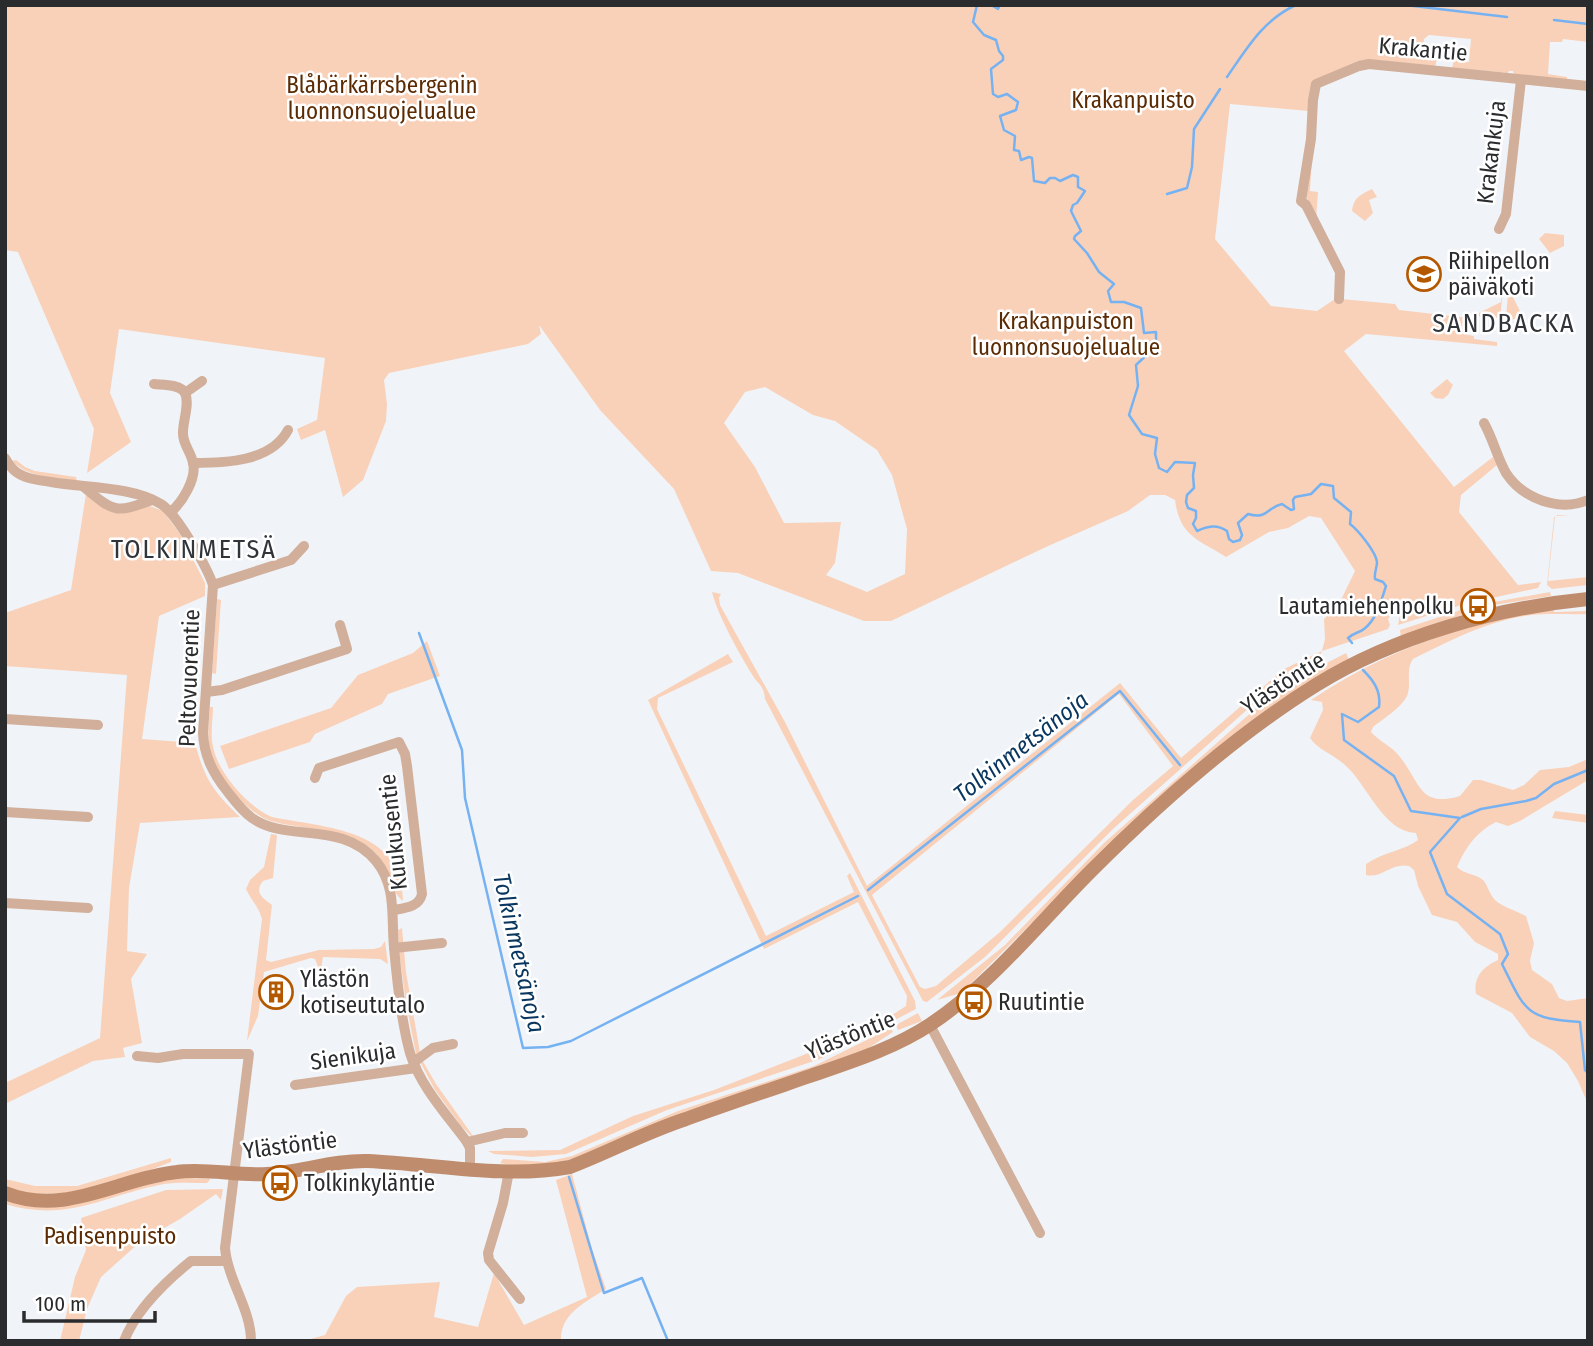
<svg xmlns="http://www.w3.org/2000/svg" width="1593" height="1346" font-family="'Fira Sans Condensed',sans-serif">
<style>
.green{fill:#f9d1b9;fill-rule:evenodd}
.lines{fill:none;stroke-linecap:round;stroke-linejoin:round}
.stream{stroke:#76b2f1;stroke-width:2.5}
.street{stroke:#d1af9a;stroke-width:10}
.secondary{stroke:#bf8c6d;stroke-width:14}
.labels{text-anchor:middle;stroke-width:5;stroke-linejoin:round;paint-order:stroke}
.street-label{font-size:23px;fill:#2a2b2d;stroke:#fff}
.park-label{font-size:23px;fill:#5b2b04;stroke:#fff}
.poi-label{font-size:23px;fill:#2a2b2d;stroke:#fff;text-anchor:start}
.water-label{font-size:24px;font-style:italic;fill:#09365e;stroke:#fff}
.quarter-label{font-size:26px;letter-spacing:2px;fill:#313438;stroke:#fff}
</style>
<rect width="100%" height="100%" fill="#f0f4f8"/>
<!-- green -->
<g class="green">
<path d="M5 5H1588V42L1563 39 1562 42H1550L1548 74 1567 77V80L1514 74 1513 71H1509L1508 73 1452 68 1454 60 1469 62 1471 39 1429 35 1424 39 1423 46 1428 54 1434 55 1433 58 1437 59 1435 67 1378 60 1313 81 1308 111 1230 104 1215 239 1271 306 1317 311 1335 299H1341L1395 304 1399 310 1469 318 1501 302 1505 274 1500 318 1477 316 1475 331H1468V335L1474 336V339L1497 342V346L1366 334 1344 351 1454 487 1493 457 1497 465 1461 495 1459 512 1518 585 1541 582 1538 588 1483 600 1480 594 1473 596 1476 600 1471 602 1398 625 1400 615 1392 614 1388 619 1390 625 1388 629 1322 651 1318 661 1279 683 1258 700 1113 829 985 957 927 1002 923 1001 765 699C764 686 759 685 753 676 740 655 717 614 712 592L721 594 719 598 720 605 785 722 867 886 1120 683 1181 758 1284 669 1322 651 1325 639 1324 619 1338 606 1355 571 1321 518 1309 516 1288 528 1269 532 1226 557C1198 539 1180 537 1175 500L1165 495H1150L1128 511 1046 547 891 621H864L738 573 711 571 674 489 600 410 539 325 541 334 528 344 389 373 384 380 387 404 386 421 363 480 343 497 325 430 301 440 297 429 317 420 325 358 119 329 110 393 131 442 87 473 94 429 18 252 5 250ZM765 387 813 415 835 421 877 450 892 475 907 529 905 574 867 592 826 575 835 563 841 522 784 523 755 467 724 423 745 392ZM1119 694 1173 766 1133 800 1000 932 936 986 925 989 920 987 872 895Z"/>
<polygon points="1312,157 1310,191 1318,192 1316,220 1306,196"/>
<path d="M1372 189 1377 197 1369 200 1373 213 1365 221 1352 211C1354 197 1360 195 1372 189Z"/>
<polygon points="1545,233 1564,235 1564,246 1550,253 1539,239"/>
<polygon points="1511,293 1521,313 1520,316 1510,321 1506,317 1508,295"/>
<polygon points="1447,379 1453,385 1448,395 1443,399 1435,398 1430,393"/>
<path d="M16 460 25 467 35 471 76 477 77 481C54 478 29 478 12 461Z"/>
<path d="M86 494 105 508 150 506 163 511 180 534 205 583V596L159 616 142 739 195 743C205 780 213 791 240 817L140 823 129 888 127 951 147 954 131 979 142 1043 123 1048 125 1057 93 1061 5 1104V1083L100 1038 127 675 5 666V613L71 590Z"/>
<polygon points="1557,515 1569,515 1555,516 1548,581 1588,577 1588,585 1552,589 1547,585 1554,517"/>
<polygon points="1550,592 1551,596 1494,605 1494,602"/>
<polygon points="217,599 221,600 216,674 212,673"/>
<polygon points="1473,606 1474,610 1401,639 1400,630"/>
<path d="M1553 608 1554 612 1588 611V614C1569 615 1551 613 1532 615 1490 620 1451 640 1413 659 1405 670 1412 684 1407 696 1401 708 1383 719 1373 727L1371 732C1380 742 1392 746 1400 757 1421 783 1419 808 1460 796L1473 780H1481L1513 790 1524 785 1540 770 1569 767 1588 759V780L1520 821 1508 826 1496 822C1477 831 1465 848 1457 867 1465 875 1475 873 1483 880 1488 885 1489 894 1495 900 1502 907 1517 911 1526 916L1534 943 1530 961 1532 970 1552 984 1559 998 1567 1001 1588 998V1104L1578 1081 1567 1063 1554 1051 1530 1037 1512 1013 1476 994C1473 978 1482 967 1498 960V954L1475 942 1457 922 1432 915 1418 886 1414 870 1409 866C1392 862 1381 879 1366 875V864C1383 852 1403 851 1418 840L1416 833C1383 832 1367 784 1345 765 1333 754 1318 750 1310 738L1323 710 1322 702 1311 700C1358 668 1409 645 1463 629 1492 620 1523 615 1553 608Z"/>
<polygon points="427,641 440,676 388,694 382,704 315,734 310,742 229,769 220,746 331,708 358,675 413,653"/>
<polygon points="1346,653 1350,662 1283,700 1029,926 961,993 937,1000 1005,945 1104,843 1280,687"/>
<polygon points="728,654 733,662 658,698 657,709 766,936 854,892 847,876 850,873 915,1001 916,1009 820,1059 667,1110 566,1154 532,1157 494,1154 488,1151 560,1150 633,1116 714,1090 872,1028 906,1006 907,996 858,902 764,949 648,700"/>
<path d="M210 707H213C213 720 210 734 213 746 217 772 248 807 272 817 325 828 403 828 403 901 387 889 391 860 365 845 336 827 303 830 271 821 249 815 217 777 211 755 206 740 209 723 210 707Z"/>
<polygon points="1555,811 1588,815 1588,823 1552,818"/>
<path d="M271 834 277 835 273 878 263 881C254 892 262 898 272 905L266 960 271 962 319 950 374 949 381 947 385 941 388 964 380 959 323 957 321 969H319L315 959 311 958 264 972 258 1016 247 1041 262 919C259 907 251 900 246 889L250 880 264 867Z"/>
<polygon points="402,928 406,972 421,1058 436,1084 478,1143 461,1126 435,1090 416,1054 406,1003 399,951 398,930"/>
<polygon points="918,1013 922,1021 898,1030 896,1025"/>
<path d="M891 1028 893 1032 864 1051 586 1155C559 1164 528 1170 500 1163L503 1159 545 1162 572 1156 678 1111 814 1066Z"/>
<path d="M171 1158V1162C162 1165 154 1169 145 1172 98 1188 55 1203 5 1187V1179L35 1186H77Z"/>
<path d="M572 1174 592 1249 606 1289C586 1302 560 1313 561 1341H303L325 1335 346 1296 357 1287 440 1282 434 1317 478 1327 494 1273 524 1325 587 1297 556 1180Z"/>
<path d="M190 1178 210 1179 209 1181 207 1183C193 1183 178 1182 164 1184 105 1195 68 1223 5 1204V1198L29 1204 162 1179Z"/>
<polygon points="223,1189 221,1200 216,1194 180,1219 140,1242 101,1277 87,1309 79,1341 60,1341 75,1277 86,1250 81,1218 166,1190"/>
</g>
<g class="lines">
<!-- stream -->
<g class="stream">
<path d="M977 5 973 22 984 35 996 40 999 51 1003 56V60L991 69 993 94 998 97 1007 94 1018 102 1016 110 1000 116 1004 130 1015 136 1014 150 1019 151 1021 160 1029 157 1032 158 1034 181 1045 183 1050 178H1055L1060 181 1073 175 1078 177V187L1085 191 1077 203 1073 205 1071 211 1081 231 1075 236 1074 239 1087 253 1099 272 1114 284 1108 291 1111 302H1124L1141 308 1144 333 1156 332V346L1136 365 1138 386 1129 415 1142 434 1157 438 1155 454 1159 468 1167 472 1175 462 1195 463 1193 475 1194 488 1187 495 1186 502 1188 508 1196 511V518L1193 524 1197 531C1208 526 1217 524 1227 531L1229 539 1233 542 1240 540 1242 535 1238 523 1248 514C1268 520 1267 507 1282 504L1291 510 1294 509 1293 500 1295 497 1311 494 1321 484 1333 486 1334 498 1351 512 1350 524C1358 530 1376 552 1377 562 1377 568 1374 572 1375 579L1383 582 1386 586C1381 601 1377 619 1364 629 1359 633 1353 633 1348 638L1352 643"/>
<polyline points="991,5 998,9 1000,5"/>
<polyline points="1405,5 1507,17"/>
<polyline points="1554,20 1588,24"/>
<path d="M1227 77C1247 48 1263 20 1296 5"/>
<polyline points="1167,194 1187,188 1192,167 1194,129 1220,89"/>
<polyline points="419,633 462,750 465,798 523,1048 548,1047 571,1041 858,896"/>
<path d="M1363 670C1374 681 1381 691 1379 707L1358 722 1342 714 1344 740 1394 776 1411 811 1460 818 1430 852 1447 894 1500 934 1508 954 1502 964C1525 1010 1525 1019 1580 1022L1585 1070 1588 1073"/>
<polyline points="1462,817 1481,809 1526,801 1536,798 1554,784 1588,770"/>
<polyline points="868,890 1120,691 1180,765"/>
<polyline points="569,1177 604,1293 642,1278 668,1341"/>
</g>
<!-- street -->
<g class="street">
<polyline points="1499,229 1506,214 1521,80"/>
<polyline points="1339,299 1340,272 1306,205 1301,201 1311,139 1313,100 1316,84 1359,66 1369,64 1588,86"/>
<path d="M154 384C163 385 180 384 185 393 190 403 183 421 183 432 182 444 191 451 193 463 197 479 182 502 171 512"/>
<polyline points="185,393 202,381"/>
<path d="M1484 423C1493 439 1497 457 1506 473 1523 499 1559 512 1588 500"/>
<path d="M5 458C8 463 11 468 15 471 24 479 39 480 51 482 85 488 131 486 161 504 177 514 207 567 213 585L203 733C204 756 213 773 227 791 234 800 242 811 252 818 288 843 342 820 376 861 397 887 391 916 394 947 397 982 401 1020 410 1053 420 1086 447 1115 467 1142L470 1148V1169"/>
<path d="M193 463C225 463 271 462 288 430"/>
<path d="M85 488C115 513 116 513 152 500"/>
<polyline points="213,585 291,560 304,546"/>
<polyline points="206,692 222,690 347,649 340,625"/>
<polyline points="5,719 98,725"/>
<path d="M315 778 319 768 399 742 405 754 407 766 422 894C419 907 406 908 394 910"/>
<polyline points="5,812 88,817"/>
<polyline points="5,903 88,908"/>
<polyline points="394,948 442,943"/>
<polyline points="930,1025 1040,1233"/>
<path d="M137 1056 158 1058 183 1054H249L225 1248C228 1281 251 1309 251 1341"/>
<polyline points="414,1062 433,1048 453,1044"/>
<polyline points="295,1085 416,1068"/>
<polyline points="467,1142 505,1133 523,1133"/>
<polyline points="509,1171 503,1203 488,1253 489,1260 520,1299"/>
<path d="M124 1341C136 1310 165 1282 191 1261H226"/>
</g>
<!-- secondary -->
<path class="secondary" d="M5 1193C65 1217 119 1178 177 1172 207 1168 237 1176 267 1174 302 1172 333 1160 368 1161 435 1164 504 1179 570 1167 609 1152 646 1132 686 1119 727 1104 769 1090 810 1076 851 1062 895 1048 931 1024 991 984 1040 922 1091 871 1159 803 1234 736 1316 685 1395 636 1496 608 1588 599"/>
</g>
<!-- icons -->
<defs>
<g id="school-ring" transform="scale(1.75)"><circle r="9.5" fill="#fff" stroke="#b45800" stroke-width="1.5"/><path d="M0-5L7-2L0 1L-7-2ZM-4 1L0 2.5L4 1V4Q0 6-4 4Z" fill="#b45800"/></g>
<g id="bus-ring" transform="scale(1.75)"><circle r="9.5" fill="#fff" stroke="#b45800" stroke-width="1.5"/><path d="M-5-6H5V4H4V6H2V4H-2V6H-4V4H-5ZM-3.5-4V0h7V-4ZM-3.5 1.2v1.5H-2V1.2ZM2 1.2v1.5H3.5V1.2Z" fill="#b45800"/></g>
<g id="building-ring" transform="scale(1.75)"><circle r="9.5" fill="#fff" stroke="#b45800" stroke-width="1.5"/><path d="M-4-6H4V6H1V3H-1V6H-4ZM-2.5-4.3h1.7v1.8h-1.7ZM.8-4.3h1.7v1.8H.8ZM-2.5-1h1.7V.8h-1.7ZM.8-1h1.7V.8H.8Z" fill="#b45800"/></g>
</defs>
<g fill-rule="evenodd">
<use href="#school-ring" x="1424" y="274"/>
<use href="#bus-ring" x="1478" y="606"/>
<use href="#building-ring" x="276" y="992"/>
<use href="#bus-ring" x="974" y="1002"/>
<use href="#bus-ring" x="280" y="1183"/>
</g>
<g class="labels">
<!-- street labels -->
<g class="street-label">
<text transform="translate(1423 49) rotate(5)" y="8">Krakantie</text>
<text transform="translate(1491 152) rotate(-83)" y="8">Krakankuja</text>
<text transform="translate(189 678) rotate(-88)" y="8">Peltovuorentie</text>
<text transform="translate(1283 683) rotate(-33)" y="8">Ylästöntie</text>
<text transform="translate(393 832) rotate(-96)" y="8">Kuukusentie</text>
<text transform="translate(850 1035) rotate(-22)" y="8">Ylästöntie</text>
<text transform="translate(353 1056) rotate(-8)" y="8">Sienikuja</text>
<text transform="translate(290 1145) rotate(-7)" y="8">Ylästöntie</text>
</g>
<!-- park labels -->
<g class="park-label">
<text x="382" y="93">Blåbärkärrsbergenin<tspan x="382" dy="26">luonnonsuojelualue</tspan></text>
<text x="1133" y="108">Krakanpuisto</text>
<text x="1066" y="329">Krakanpuiston<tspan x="1066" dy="26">luonnonsuojelualue</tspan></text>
<text x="110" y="1244">Padisenpuisto</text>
</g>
<!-- poi labels -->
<g class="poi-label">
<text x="1448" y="269">Riihipellon<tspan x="1448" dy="26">päiväkoti</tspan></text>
<text x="1454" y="614" text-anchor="end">Lautamiehenpolku</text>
<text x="300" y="987">Ylästön<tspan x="300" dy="26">kotiseututalo</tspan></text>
<text x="998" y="1010">Ruutintie</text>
<text x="304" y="1191">Tolkinkyläntie</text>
</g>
<!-- water labels -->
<g class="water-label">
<text transform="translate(1021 747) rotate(-38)" y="8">Tolkinmetsänoja</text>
<text transform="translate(519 953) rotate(77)" y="8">Tolkinmetsänoja</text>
</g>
<!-- quarter labels -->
<g class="quarter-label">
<text x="1504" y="332">SANDBACKA</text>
<text x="194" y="558">TOLKINMETSÄ</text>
</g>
</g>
<!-- border -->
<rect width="1593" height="1346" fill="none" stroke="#2a2b2d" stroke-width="14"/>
<!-- scale -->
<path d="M24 1311v10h131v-10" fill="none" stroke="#2a2b2d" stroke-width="3.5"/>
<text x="35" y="1311" font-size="21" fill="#2a2b2d" stroke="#ffffff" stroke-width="5" paint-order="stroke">100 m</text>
</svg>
